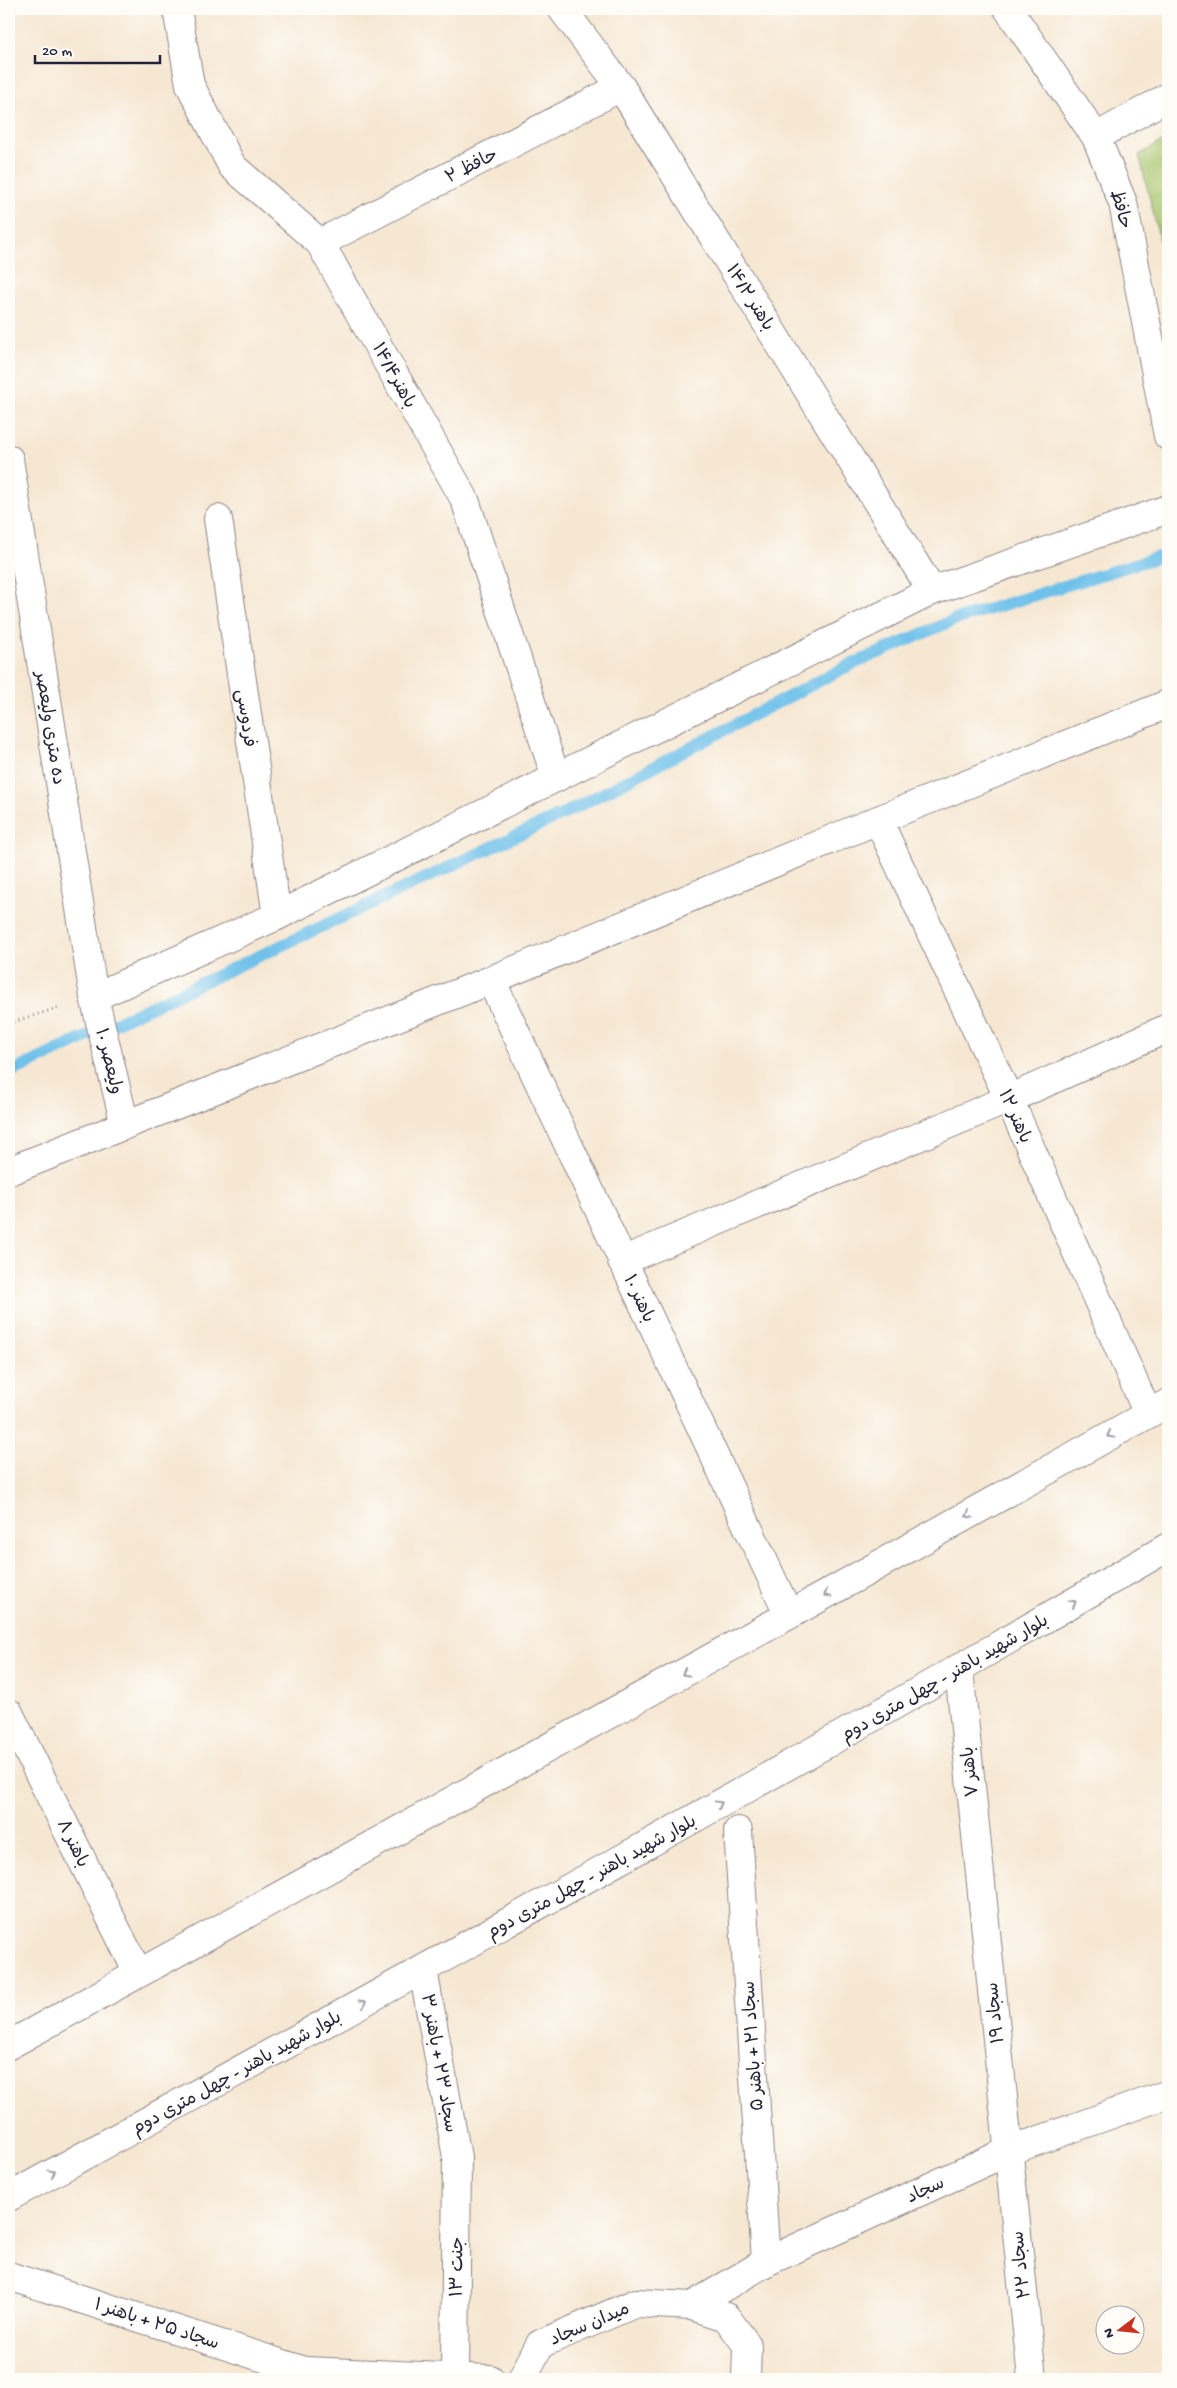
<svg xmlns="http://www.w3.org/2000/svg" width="1177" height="2388" font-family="'Gochi Hand','Playpen Sans Arabic',sans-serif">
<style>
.green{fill:#a8c66d;stroke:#657454}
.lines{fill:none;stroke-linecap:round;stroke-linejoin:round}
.stream{stroke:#6ec1ea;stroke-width:12}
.minor-casing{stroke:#8c8486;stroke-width:30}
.path{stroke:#8c8486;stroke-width:3;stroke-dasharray:1 4;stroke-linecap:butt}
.minor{stroke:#fff;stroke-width:28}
.oneway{stroke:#9c9ca7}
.labels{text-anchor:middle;stroke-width:4;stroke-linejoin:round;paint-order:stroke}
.street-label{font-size:18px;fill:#22223b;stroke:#fdfcf7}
</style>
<rect width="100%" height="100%" fill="#fdfcf7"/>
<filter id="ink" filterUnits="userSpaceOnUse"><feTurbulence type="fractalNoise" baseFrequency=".02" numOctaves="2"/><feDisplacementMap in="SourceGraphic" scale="10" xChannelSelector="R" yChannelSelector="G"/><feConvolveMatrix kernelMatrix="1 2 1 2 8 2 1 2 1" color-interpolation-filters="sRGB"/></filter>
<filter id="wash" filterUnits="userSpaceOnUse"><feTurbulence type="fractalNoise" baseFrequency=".0096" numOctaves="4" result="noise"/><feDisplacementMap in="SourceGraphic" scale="20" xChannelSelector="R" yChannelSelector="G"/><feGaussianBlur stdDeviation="1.12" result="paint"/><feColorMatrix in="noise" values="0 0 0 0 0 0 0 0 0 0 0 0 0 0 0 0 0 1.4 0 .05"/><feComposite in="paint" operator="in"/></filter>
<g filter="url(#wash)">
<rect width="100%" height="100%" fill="#f6e7d2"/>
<!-- green -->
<polygon class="green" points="1168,138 1168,273 1139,155"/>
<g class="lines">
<!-- stream -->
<polyline class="stream" points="9,1073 565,813 848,666 954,620 1168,554"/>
</g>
</g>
<g filter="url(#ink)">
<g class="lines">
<!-- minor casing -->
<g class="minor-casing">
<g id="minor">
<polyline points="177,9 190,85 232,166 320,243 465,500 556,778"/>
<polyline points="562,9 621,87 932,591"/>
<polyline points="1008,9 1096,137 1123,203 1168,436"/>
<polyline points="1096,137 1168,97"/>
<polyline points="320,243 621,87"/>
<polyline points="9,459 94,997 125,1125"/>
<polyline points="218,519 277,916"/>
<polyline points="878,820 1009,1099 1148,1414"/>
<polyline points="491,980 789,1615"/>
<polyline points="94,997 277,916 932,591 1168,509"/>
<polyline points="9,1171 491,980 878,820 1168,704"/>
<polyline points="622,1261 1009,1099 1168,1028"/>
<polyline points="959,1670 1032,2379"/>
<polyline points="9,1713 138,1973"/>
<polyline points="738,1831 766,2262"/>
<polyline points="423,1970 457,2157 455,2377"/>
<polyline points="9,2045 789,1615 1168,1403"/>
<path d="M9 2197C397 1984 786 1771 1168 1547"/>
<polyline points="9,2276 305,2371"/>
<polyline points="692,2306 766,2262 1009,2151 1168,2094"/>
<polyline points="288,2377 305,2371 490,2379"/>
<polyline points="522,2379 540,2344 636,2303 692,2306 726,2317 747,2345 746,2379"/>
</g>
</g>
<!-- path -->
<polyline class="path" points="9,1023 61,1007"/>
<!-- minor -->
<use href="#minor" class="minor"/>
</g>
<!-- one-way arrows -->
<defs><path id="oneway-chevron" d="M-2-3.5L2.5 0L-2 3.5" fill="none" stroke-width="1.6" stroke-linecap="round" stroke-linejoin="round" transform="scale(1.25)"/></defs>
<g class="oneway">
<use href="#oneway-chevron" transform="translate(1110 1435) rotate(151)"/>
<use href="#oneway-chevron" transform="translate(969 1515) rotate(151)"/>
<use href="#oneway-chevron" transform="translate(827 1594) rotate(151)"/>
<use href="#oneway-chevron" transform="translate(1073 1603) rotate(-30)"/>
<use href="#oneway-chevron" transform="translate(685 1673) rotate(151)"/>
<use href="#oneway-chevron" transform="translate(719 1804) rotate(-29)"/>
<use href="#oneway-chevron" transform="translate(363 2003) rotate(-29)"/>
<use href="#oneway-chevron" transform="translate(52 2173) rotate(-29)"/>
</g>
</g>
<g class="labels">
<!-- street labels -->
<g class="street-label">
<text transform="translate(471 165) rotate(-27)" y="6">حافظ ۲</text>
<text transform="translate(1122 209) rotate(75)" y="6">حافظ</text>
<text transform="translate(751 297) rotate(58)" y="6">باهنر ۱۴/۲</text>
<text transform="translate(395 375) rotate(61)" y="6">باهنر۱۴/۴</text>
<text transform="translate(247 718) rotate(82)" y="6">فردوسی</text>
<text transform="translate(51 728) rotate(81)" y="6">ده متری ولیعصر</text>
<text transform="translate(110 1061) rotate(76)" y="6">ولیعصر ۱۰</text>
<text transform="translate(1016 1116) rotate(66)" y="6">باهنر ۱۲</text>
<text transform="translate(640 1298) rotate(65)" y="6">باهنر ۱۰</text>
<text transform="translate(944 1677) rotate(-30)" y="6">بلوار شهید باهنر - چهل متری دوم</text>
<text transform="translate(969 1772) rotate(-96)" y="6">باهنر ۷</text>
<text transform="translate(74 1843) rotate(64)" y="6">باهنر ۸</text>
<text transform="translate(591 1876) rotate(-29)" y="6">بلوار شهید باهنر - چهل متری دوم</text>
<text transform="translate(994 2013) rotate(-96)" y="6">سجاد ۱۹</text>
<text transform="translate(752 2046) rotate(-94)" y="6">سجاد ۲۱ + باهنر ۵</text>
<text transform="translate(440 2063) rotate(80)" y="6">سجاد ۲۳ + باهنر ۳</text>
<text transform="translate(236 2072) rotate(-29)" y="6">بلوار شهید باهنر - چهل متری دوم</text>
<text transform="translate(925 2189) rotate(-25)" y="6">سجاد</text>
<text transform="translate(1020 2265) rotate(-96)" y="6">سجاد ۲۲</text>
<text transform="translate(456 2267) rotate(-89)" y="6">جنت ۱۳</text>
<text transform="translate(157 2323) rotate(18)" y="6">سجاد ۲۵ + باهنر ۱</text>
<text transform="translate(589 2323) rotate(-23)" y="6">میدان سجاد</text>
</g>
</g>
<!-- margin -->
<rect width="1177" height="2388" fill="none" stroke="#fdfcf7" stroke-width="30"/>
<!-- north arrow -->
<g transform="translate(1120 2330) rotate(254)"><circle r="24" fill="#fdfcf7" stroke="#a5a5ac"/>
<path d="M0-4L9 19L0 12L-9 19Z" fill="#c8321e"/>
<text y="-8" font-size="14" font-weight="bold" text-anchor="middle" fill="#22223b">N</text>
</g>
<!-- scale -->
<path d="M35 55v8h125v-8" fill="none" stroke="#22223b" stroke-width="2.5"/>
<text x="42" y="55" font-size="15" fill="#22223b" stroke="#fdfcf7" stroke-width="4" paint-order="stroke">20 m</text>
</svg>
